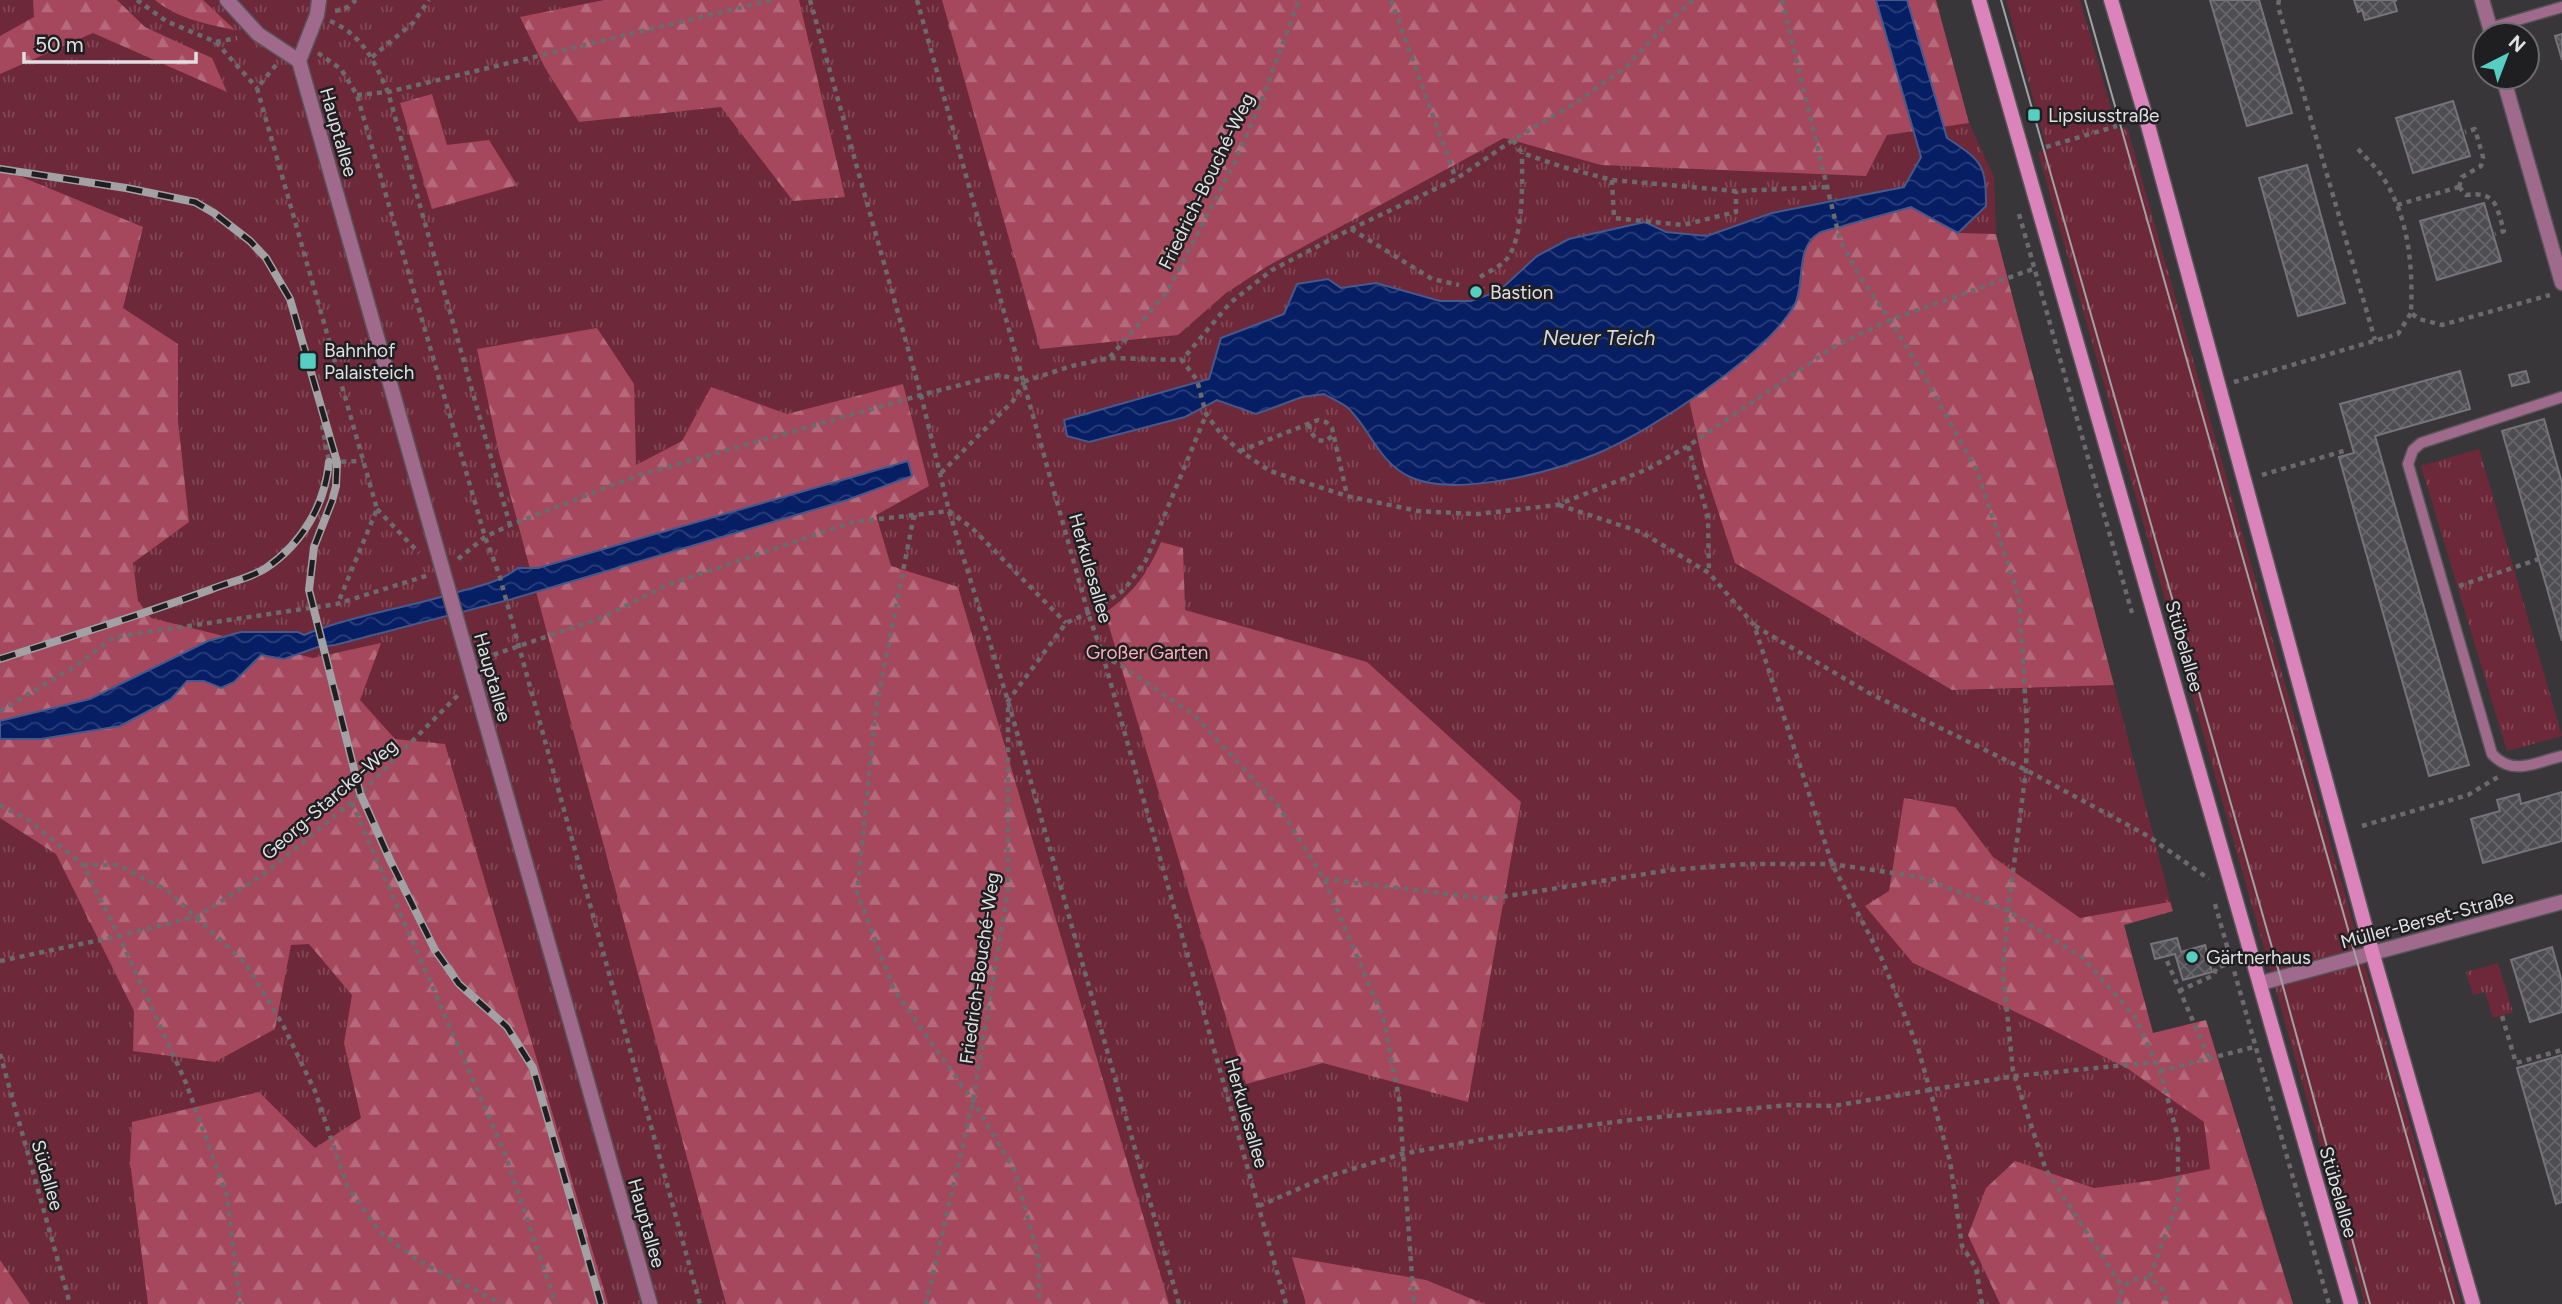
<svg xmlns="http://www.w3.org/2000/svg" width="2562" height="1304" font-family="Figtree,sans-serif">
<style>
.grass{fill:url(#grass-tufts)}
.forest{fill:url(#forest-firs)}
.water{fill:url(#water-waves);stroke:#47588a;stroke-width:2}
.building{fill:url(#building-cross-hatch);stroke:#757479;stroke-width:2}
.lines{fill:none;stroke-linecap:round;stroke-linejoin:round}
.service-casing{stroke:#575458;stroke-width:13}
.pedestrian-casing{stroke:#575458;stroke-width:17}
.minor-casing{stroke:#575458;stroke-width:17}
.secondary-casing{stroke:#575458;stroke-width:17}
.path{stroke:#6c6a6d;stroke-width:4.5;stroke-dasharray:5 5;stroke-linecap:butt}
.service{stroke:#a06a8c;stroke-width:10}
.pedestrian{stroke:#a06a8c;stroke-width:14}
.minor{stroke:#a06a8c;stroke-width:14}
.secondary{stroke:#db84bc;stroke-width:14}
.tram{stroke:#a2a1a3;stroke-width:2}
.rail-casing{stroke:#a2a1a3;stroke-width:8}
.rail{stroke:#1f1e20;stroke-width:5;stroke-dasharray:16;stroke-linecap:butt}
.poi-dot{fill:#57cec2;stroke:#1f1e20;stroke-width:2.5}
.labels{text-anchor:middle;stroke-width:5;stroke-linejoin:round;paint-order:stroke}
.poi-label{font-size:19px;fill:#e0dfe1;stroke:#1f1e20;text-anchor:start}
.street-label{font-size:19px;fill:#e0dfe1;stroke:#1f1e20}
.park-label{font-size:19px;fill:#fdaebc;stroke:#1f1e20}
.water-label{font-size:21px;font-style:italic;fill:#ced9ee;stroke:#1f1e20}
</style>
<defs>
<pattern id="grass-tufts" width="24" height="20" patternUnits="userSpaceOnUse" patternTransform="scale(1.75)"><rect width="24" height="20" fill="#6d293a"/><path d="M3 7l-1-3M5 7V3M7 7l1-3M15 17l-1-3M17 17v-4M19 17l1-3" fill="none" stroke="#824856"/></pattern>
<pattern id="forest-firs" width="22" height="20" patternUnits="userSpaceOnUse" patternTransform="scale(1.75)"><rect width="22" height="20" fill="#a5475d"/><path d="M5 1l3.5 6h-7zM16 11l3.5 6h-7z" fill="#b56a7c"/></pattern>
<pattern id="water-waves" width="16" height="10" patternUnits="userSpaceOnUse" patternTransform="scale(1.75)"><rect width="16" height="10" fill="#051e64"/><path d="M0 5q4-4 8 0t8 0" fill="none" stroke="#293e7a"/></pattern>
<pattern id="building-cross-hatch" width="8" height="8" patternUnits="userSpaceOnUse" patternTransform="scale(1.75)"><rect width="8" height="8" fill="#4e4e52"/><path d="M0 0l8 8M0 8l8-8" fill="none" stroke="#67676b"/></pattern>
</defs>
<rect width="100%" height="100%" fill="#39363a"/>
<!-- grass -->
<g class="grass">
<polygon points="0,0 1936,0 1969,123 1994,177 1996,234 2173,911 2124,925 2153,1033 2206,1020 2293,1304 0,1304"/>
<polygon points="2006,0 2080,0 2117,129 2127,127 2461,1304 2365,1304 2038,152 2047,149"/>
<polygon points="2479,449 2562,736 2507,751 2421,466"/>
<polygon points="2498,963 2513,1012 2493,1018 2485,992 2473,995 2466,972"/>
</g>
<!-- forest -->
<g class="forest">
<polygon points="33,0 117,0 145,27 212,58 227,92 93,33 0,74 0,36 34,17"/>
<path d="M155 0H203L235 30C207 24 178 19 155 0Z"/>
<polygon points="604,0 799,0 845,197 793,201 721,107 579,122 544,66 520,17"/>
<polygon points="942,0 1936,0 1969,123 1887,135 1866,176 1601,165 1504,138 1266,267 1226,293 1178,335 1040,349"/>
<polygon points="432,94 447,145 489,140 517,185 432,209 400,103"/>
<polygon points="0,168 143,227 123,308 178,344 178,421 189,522 133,563 138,601 151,618 313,658 381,643 360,700 395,739 445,744 608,1304 148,1304 130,1162 132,1122 259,1092 315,1148 361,1118 344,1043 352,995 309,944 291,945 275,1029 215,1062 133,1051 134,1011 56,854 0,818"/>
<polygon points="1911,207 1958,233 1996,234 2114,685 1952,690 1735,563 1705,471 1689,400 1752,353 1795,304 1806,248 1818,233"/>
<polygon points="597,328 634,384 636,465 682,441 711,387 787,414 903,384 929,486 876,515 891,566 958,587 1169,1304 726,1304 498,449 477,349"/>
<path d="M1161 542 1183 548 1185 610 1367 662 1521 802 1468 1102 1323 1063 1246 1084 1105 613C1134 592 1147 575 1161 542Z"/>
<polygon points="1904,798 1955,807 1993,857 2080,918 2170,902 2173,911 2124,925 2153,1033 2206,1020 2293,1304 2000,1304 1968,1235 1986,1188 2015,1161 2094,1188 2156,1180 2210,1169 2204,1122 2128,1069 2045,1026 1913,963 1865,906 1889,891"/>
<polygon points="1292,1257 1426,1280 1484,1304 1306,1304"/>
<polygon points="0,1260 30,1304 0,1304"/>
</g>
<!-- water -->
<g class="water">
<path d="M1876 0H1907L1947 138C1982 161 1986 164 1986 206L1958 233 1911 207C1887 214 1863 220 1840 227 1833 229 1825 230 1819 233 1794 248 1806 285 1794 306 1764 357 1651 431 1596 454 1552 472 1455 498 1410 477 1377 461 1371 429 1347 407 1340 402 1331 398 1324 394L1302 397 1256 414 1217 400 1185 417 1089 442 1067 436 1064 420 1209 379 1221 338 1284 314 1297 284 1328 279 1341 288 1376 283 1440 301H1471L1499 291 1537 256 1569 239 1645 222 1666 232 1707 236 1772 213 1904 187 1921 157Z"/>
<path d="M908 461 912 476 847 500 512 599 335 645 318 647 284 659 261 655 234 682 221 688 204 681H187L171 699 120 726 41 739H0V721L90 699 208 641 241 632H298L304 635C353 615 407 608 458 592 479 586 500 582 518 568H538Z"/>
</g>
<!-- building -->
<g class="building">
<polygon points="2210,0 2259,0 2292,113 2247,126"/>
<polygon points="2354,0 2397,0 2394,1 2397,11 2365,20 2362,10 2358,12"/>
<polygon points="2562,34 2562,60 2555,36"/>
<polygon points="2453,101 2470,156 2413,173 2396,118"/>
<polygon points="2307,165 2345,303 2298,316 2259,178"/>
<polygon points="2484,203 2501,261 2437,280 2420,221"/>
<polygon points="2460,371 2470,409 2375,436 2469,765 2429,776 2339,457 2354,453 2340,404"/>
<polygon points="2526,371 2529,382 2512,386 2509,375"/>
<polygon points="2544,419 2562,483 2562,641 2502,431"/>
<polygon points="2562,792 2562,841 2483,863 2471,819 2500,811 2497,800 2519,794 2521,804"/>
<polygon points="2177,938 2181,952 2205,945 2212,972 2183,980 2175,954 2155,959 2151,944"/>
<polygon points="2552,947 2562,982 2562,1012 2530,1022 2511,960"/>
<polygon points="2562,1055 2562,1202 2556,1204 2517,1068"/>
</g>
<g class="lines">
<!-- service casing -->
<g class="service-casing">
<g id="service">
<polyline points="2490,28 2562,7"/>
<path d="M2562 397 2421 443 2413 450 2408 464 2492 754C2513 777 2536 762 2562 756"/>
</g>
</g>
<!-- pedestrian casing -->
<g class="pedestrian-casing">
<g id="pedestrian">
<polyline points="227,0 258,34 299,61 650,1304"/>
<polyline points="299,61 317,15 319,0"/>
</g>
</g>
<!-- minor casing -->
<g class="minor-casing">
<g id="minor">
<polyline points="2482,0 2492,35"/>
<polyline points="2503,77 2562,283"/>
<polyline points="2261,983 2562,902"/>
</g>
</g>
<!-- secondary casing -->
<g class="secondary-casing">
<g id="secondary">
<polyline points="1979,0 2351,1304"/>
<polyline points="2111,0 2146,118 2373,955 2473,1304"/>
</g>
</g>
<!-- path -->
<g class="path">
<polyline points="137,0 166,21 216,42 237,38"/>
<polyline points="810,0 921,395 949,511 1008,701 1179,1304"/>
<polyline points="917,0 1088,613 1103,656 1286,1304"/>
<polyline points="1391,0 1456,179"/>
<polyline points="1693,0 1664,26 1626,67 1577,102 1513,140 1456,179 1351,229 1272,270 1230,303 1182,360 1197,380 1206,414 1221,434 1240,451 1270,471 1347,496 1418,511 1478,514 1557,505 1648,469 1688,446 1835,346 1890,320 2033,269"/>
<polyline points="1782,0 1840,240 1860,277 1890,320 1923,374 1977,471 2019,597 2027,727 2026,770 2008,911 2003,973 2013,1071 2046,1170 2123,1288"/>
<polyline points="2279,0 2278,6 2375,340"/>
<polyline points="335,11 345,9 356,0"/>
<path d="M330 21C363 35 374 61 388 92L510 525"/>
<polyline points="216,42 257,88"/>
<polyline points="318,53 341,69 357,95 485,537 499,574 700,1304"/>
<polyline points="372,57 413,23 429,0"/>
<polyline points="276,65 257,88 377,509 338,603"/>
<polyline points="357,95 388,92 772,0"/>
<polyline points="1513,140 1522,153 1563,167 1612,180 1736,191 1828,187"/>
<polyline points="2046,147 2117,126"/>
<path d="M2358 149C2367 159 2377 168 2384 179 2409 219 2413 266 2411 313L2419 319 2442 325 2550 295"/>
<polyline points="1612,180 1614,218 1683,225 1736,212 1736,191"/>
<path d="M2459 187 2466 195C2497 191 2496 206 2504 231L2495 234"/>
<polyline points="2459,187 2462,177 2481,166 2483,157 2475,129 2465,132"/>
<polyline points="2397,205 2459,187"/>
<polyline points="2019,214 2132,613"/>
<polyline points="1351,229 1432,279 1459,285"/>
<path d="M1480 277C1488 272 1497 268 1504 262 1525 242 1522 180 1522 153"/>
<polyline points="1110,357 1167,292 1234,164 1263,97 1299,0"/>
<polyline points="2234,382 2398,334 2411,313"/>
<polyline points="1309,424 1310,431 1317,440 1326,441 1332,436"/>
<polyline points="322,425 329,462 363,461"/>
<polyline points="1688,446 1708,517 1709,573"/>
<polyline points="1240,451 1318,420 1326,422 1332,428 1347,495"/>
<polyline points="941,473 1013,401 1024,382"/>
<polyline points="2262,475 2347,450"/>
<polyline points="1559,505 1641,532 1709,573 1754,625 1832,864 1881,957 1918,1048 1950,1161 1962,1246 1976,1268 1982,1304"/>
<polyline points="377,509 419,553"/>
<polyline points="914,515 876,709 857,892 894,990 973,1101 1015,1171 1039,1260 1039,1304"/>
<polyline points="458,559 485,537 510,525 639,475 921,395 999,375 1025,381 1072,366 1109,358 1182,360"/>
<polyline points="2459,586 2539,559"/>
<polyline points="1755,626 1869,693 2026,770 2148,836 2209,879"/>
<polyline points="1103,656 1122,666 1194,715 1279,807 1324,879 1383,1017 1399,1098 1414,1304"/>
<polyline points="484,658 604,617 667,585 853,522 949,511 972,528 1066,623"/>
<polyline points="0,711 77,665 114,637 337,604 429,575"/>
<polyline points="352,803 504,1151 556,1304"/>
<polyline points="0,805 30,821 83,865 119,936 186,1083 227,1196 240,1304"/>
<polyline points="2362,826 2468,795 2498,777"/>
<polyline points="83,865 118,865 168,891 246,964 283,1025 315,1091 347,1186 379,1231 417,1260 502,1304"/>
<polyline points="1324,879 1489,899 1670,870 1747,864 1832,864 1920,877 2008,911 2082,957 2135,1017 2160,1071 2178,1137 2178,1202 2149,1279"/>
<polyline points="2215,904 2329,1304"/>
<polyline points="0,961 119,936 198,916 264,874 352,802 460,693"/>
<polyline points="2167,961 2209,1058"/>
<polyline points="2179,991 2214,975 2216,968 2231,963"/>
<polyline points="2502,1016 2516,1063 2562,1050"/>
<polyline points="0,1054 70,1304"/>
<polyline points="2160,1071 2254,1047"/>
<polyline points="1259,1206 1326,1177 1402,1154 1490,1138 1638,1119 1789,1105 1833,1106 2015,1076 2155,1062"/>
<polyline points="926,1304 973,1101 1008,890 1008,701 1066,623 1088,613 1124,590 1146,560 1206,415"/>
<path d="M2119 1304C2119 1269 2166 1270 2166 1304"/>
</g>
<!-- service -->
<use href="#service" class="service"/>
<!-- pedestrian -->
<use href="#pedestrian" class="pedestrian"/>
<!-- minor -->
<use href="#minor" class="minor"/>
<!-- secondary -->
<use href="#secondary" class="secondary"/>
<!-- tram -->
<g class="tram">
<polyline points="2001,0 2281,979 2370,1304"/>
<polyline points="2085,0 2454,1304"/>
</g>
<!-- rail casing -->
<g class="rail-casing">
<g id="rail">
<polyline points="0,169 126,188 195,202 214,213 250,241 266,258 290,299 337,462 336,486 332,501 314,547 309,590 360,793 390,860 435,950 459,984 507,1027 533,1068 601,1304"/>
<path d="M0 659C71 636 142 615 212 589 229 582 251 578 266 568 303 543 325 504 329 462"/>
</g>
</g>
<!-- rail -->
<use href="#rail" class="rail"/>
</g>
<!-- markers -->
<g class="poi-dot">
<rect x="2027" y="108" width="14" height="14" rx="3.5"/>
<circle cx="1476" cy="292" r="7"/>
<rect x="299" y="352" width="18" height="18" rx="3.5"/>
<circle cx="2192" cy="957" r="7"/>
</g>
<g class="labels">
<!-- poi labels -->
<g class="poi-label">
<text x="2048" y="122">Lipsiusstraße</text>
<text x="1490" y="299">Bastion</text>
<text x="324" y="357">Bahnhof<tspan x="324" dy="22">Palaisteich</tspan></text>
<text x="2206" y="964">Gärtnerhaus</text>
</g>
<!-- street labels -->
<g class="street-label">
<text transform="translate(339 132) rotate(74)" y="7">Hauptallee</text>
<text transform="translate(1206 181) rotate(-64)" y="7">Friedrich-Bouché-Weg</text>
<text transform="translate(1091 568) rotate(74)" y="7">Herkulesallee</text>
<text transform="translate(2185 646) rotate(74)" y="7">Stübelallee</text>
<text transform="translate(493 677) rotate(74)" y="7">Hauptallee</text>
<text transform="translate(329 799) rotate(-41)" y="7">Georg-Starcke-Weg</text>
<text transform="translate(2427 919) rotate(-15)" y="7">Müller-Berset-Straße</text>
<text transform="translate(979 968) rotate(-82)" y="7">Friedrich-Bouché-Weg</text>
<text transform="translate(1247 1113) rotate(74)" y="7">Herkulesallee</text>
<text transform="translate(48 1175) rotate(74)" y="7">Südallee</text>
<text transform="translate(2339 1192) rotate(74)" y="7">Stübelallee</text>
<text transform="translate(647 1223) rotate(74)" y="7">Hauptallee</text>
</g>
<!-- park labels -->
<g class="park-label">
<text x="1147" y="659">Großer Garten</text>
</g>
<!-- water labels -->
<g class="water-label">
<text x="1599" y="345">Neuer Teich</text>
</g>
</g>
<!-- north arrow -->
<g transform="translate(2506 56) rotate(42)"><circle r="33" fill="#1f1e20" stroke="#6c6b6d" stroke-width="2"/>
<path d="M0-5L12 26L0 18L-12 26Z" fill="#57cec2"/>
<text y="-10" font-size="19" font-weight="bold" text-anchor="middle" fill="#e0dfe1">N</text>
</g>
<!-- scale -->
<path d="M24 52v10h172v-10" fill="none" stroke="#e0dfe1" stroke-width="3.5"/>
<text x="35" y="52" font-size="21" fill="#e0dfe1" stroke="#1f1e20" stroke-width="5" paint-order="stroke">50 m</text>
</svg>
